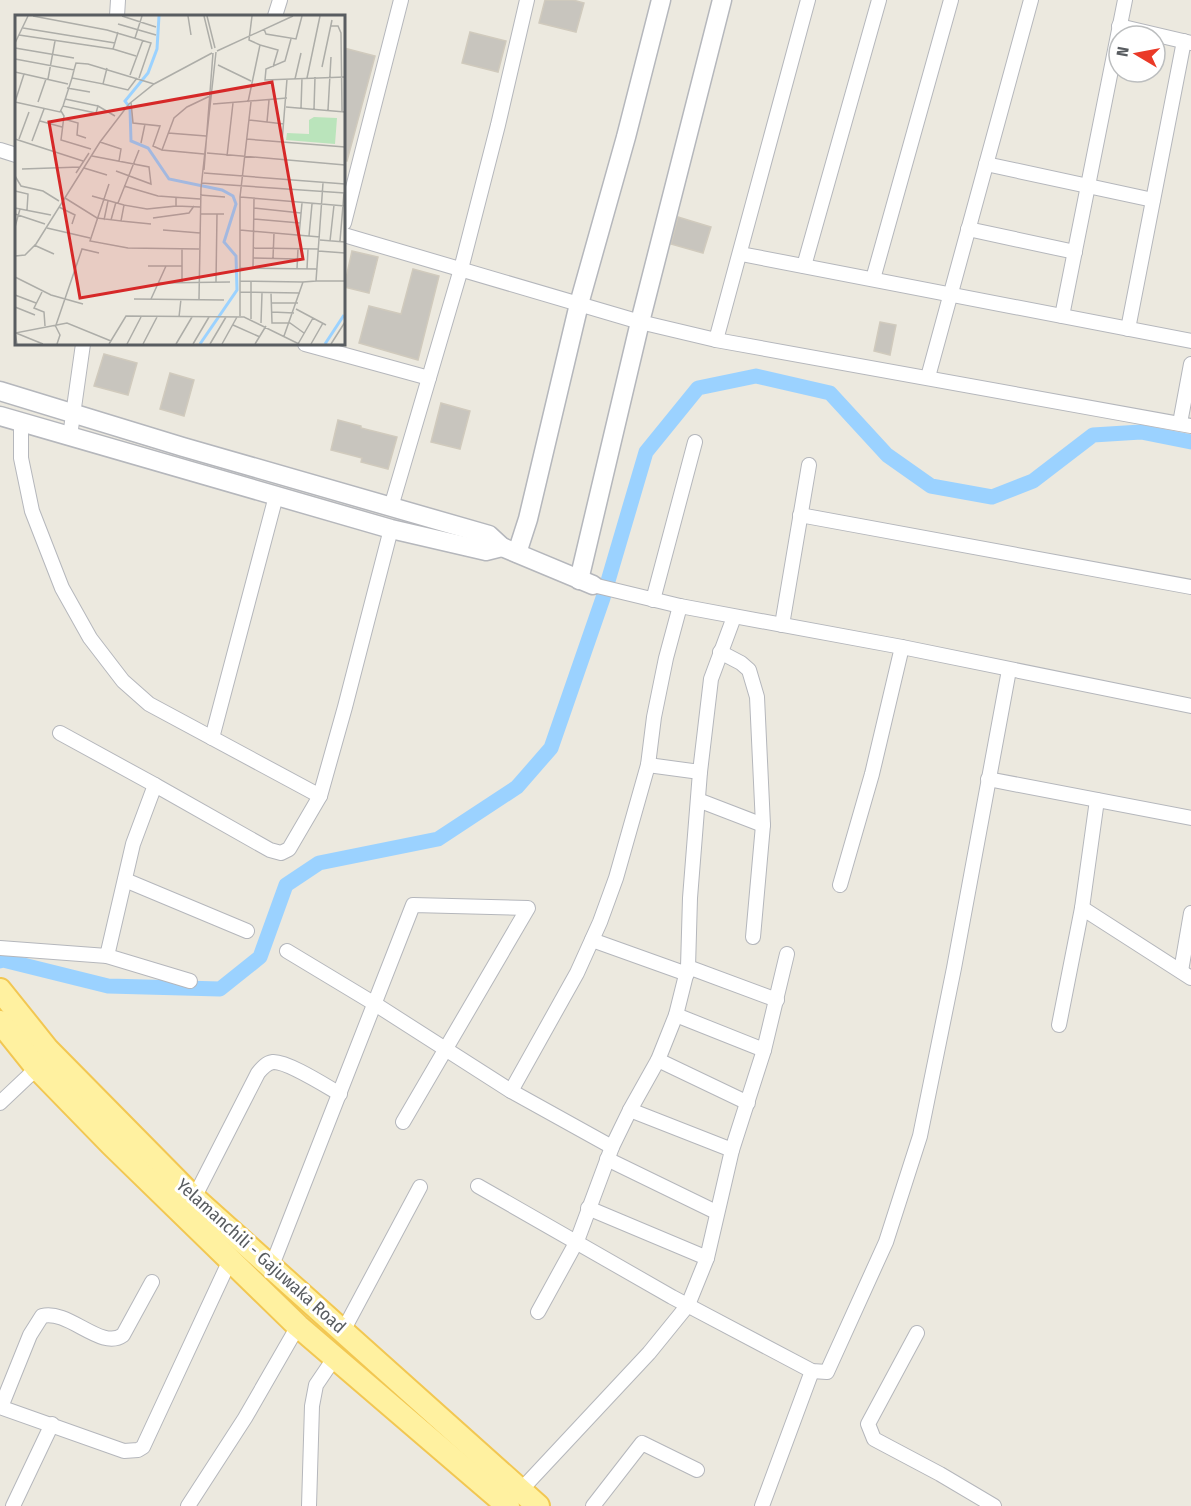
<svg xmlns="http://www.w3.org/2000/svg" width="1191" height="1506" font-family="'Fira Sans Condensed',sans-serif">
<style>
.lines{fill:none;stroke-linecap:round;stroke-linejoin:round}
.canal{stroke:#9bd2ff;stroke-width:15}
.building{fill:#c8c5be;stroke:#d0cabd;stroke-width:1.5}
.minor-casing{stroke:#b5b7bc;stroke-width:16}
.tertiary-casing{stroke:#b5b7bc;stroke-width:21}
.primary-casing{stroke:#f2c752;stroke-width:26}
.minor{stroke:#fff;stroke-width:14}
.tertiary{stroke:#fff;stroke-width:18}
.primary{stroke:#fff1a0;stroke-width:22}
.labels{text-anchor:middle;stroke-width:6;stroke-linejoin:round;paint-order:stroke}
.street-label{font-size:18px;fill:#585c60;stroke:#fff}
.inset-river{fill:none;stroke:#9bd2ff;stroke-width:3}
.inset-road{fill:none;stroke:#adada8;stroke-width:1.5}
.view{fill:#d62828;fill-opacity:0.15;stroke:#d62828;stroke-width:3}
.inset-edge{fill:none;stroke:#585c60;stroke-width:3}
</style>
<rect width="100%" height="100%" fill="#ece9df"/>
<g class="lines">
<!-- canal -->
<polyline class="canal" points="0,961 3,960 108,986 220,989 260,957 286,885 319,863 438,839 517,787 551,748 603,598 646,452 698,388 756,376 830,393 887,455 931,486 992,497 1033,481 1093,435 1141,432 1191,442"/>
</g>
<!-- building -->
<g class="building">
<polygon points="545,0 573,0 584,3 576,32 539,23"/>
<polygon points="470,32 506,41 498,72 462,63"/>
<polygon points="344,48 375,56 347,161 344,161"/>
<polygon points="678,217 711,227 703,253 671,244"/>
<polygon points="352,251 378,257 369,293 344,287"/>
<polygon points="413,269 439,276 418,360 359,343 369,306 401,314"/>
<polygon points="880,322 896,325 890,355 874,351"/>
<polygon points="104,354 137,363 128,395 94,386"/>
<polygon points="170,373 194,380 184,416 160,409"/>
<polygon points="441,403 470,411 460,449 431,442"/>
<polygon points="338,420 361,426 361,428 397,437 388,469 361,462 362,458 331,450"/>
</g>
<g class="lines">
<!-- minor casing -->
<g class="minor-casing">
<g id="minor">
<polyline points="117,16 118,0"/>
<polyline points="275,16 280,0"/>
<polyline points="1119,26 1191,43"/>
<polyline points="0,150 16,155"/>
<polyline points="986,164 1153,200"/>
<polyline points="344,223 401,0"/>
<polyline points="968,229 1075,252"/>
<polyline points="344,235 640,322 716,340 1191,426"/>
<polyline points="741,254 1191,341"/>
<polyline points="804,266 879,0"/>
<polyline points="873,279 951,0"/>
<polyline points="1062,316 1125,0"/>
<polyline points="1128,329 1184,41"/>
<polyline points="716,340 808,0"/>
<polyline points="305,344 429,378"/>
<polyline points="928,377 1031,0"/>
<polyline points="21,423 21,458 32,511 62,588 90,638 123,681 149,704 320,796 345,707 391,529"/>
<polyline points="1180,423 1191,364"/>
<polyline points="70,436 83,344"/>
<polyline points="391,507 461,269 498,125 527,0"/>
<polyline points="800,515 1191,587"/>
<polyline points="593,585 680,606 902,647 1191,706"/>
<polyline points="653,600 695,442"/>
<polyline points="782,625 809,465"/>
<polyline points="720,652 741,663 749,670 757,697 763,825 753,937"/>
<polyline points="60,733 155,785"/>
<polyline points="212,738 276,496"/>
<polyline points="700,772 711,679 734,617"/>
<polyline points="988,779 1191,818"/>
<polyline points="698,800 763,825"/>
<polyline points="125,880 247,931"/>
<polyline points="840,885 872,774 902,647"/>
<polyline points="1082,908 1191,978"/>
<polyline points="592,940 687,974"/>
<polyline points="0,948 107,956 133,844 155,785 270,850 281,853 289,849 320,796"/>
<polyline points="287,951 375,1004 511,1091 612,1147"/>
<polyline points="107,956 190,981"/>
<polyline points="688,967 777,1000"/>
<polyline points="1181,971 1191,913"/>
<polyline points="676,1015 764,1050"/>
<polyline points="1059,1025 1082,908 1097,800"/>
<polyline points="658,1060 748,1103"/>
<polyline points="511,1091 577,973 600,922 616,878 648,765 654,717 666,658 680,606"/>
<polyline points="0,1103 37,1068"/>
<polyline points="732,1150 764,1050 787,954"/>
<polyline points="607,1159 716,1212"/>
<polyline points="478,1186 672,1297 812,1371 827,1372 886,1242 920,1136 954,968 1009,670"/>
<path d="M194 1198 258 1073C262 1068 266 1063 273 1062 287 1061 326 1086 340 1094"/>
<polyline points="588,1208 707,1258"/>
<polyline points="271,1268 413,905 528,908 403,1122"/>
<polyline points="538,1312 577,1241 612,1147 630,1110"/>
<polyline points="343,1331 420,1187"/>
<polyline points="917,1333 868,1424 874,1439 940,1474 994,1506"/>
<polyline points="0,1407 124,1451 138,1450 143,1447 230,1260"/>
<path d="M1 1407 30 1335 42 1316C69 1309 101 1351 123 1335L152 1282"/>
<polyline points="520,1491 649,1353 688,1305 707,1258 732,1150 630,1110 658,1060 676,1015 688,967 690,898 700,772 648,765"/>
<polyline points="13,1506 52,1424"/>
<polyline points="188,1506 245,1418 298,1326"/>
<polyline points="309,1506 312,1406 316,1385 335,1357"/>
<polyline points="593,1506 642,1443 697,1470"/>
<polyline points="762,1506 812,1371"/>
</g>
</g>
<!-- tertiary casing -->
<g class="tertiary-casing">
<g id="tertiary">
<polyline points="0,391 183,447 489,535 502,547 593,585"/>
<polyline points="0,416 391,529 486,551 502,547"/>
<polyline points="517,553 528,519 579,304 626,137 661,0"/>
<polyline points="579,580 640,322 722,0"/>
</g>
</g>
<!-- primary casing -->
<g class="primary-casing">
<g id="primary">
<polyline points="0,990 48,1050 194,1198 538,1506"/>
<polyline points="0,1022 37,1068 111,1144 298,1326 508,1506"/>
</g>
</g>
<!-- minor -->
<use href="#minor" class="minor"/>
<!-- tertiary -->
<use href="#tertiary" class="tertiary"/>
<!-- primary -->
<use href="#primary" class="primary"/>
</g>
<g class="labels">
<!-- street labels -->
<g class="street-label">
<text transform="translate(261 1256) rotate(42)" y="6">Yelamanchili - Gajuwaka Road</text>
</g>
</g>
<!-- overview -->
<g transform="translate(15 15)">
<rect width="330" height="330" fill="#ece9df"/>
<path d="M299 102 322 103 320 129 271 125 272 118 294 119V105Z" fill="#bae4bb"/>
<path class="inset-river" d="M144 1 142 34 133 58 110 86 115 93 116 126 133 133 154 164 207 175 218 181 221 189 209 227 221 241 222 275 185 329M310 329 329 300"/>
<path class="inset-road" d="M18 1 92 15 136 28 124 63M107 1 141 12M173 1 176 20M189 1 197 34M192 1 200 33M103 9 141 20M316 11H323L326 18 327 96M8 13 100 28M249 14 251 19 281 24 287 1M103 17 98 34 121 41M4 20 98 34M120 23 127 1M276 24 270 46 251 54 250 65 330 62M0 28 13 1M245 30 263 35 258 52M0 33 59 43M202 36 278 1M0 44 59 55 61 48 73 49 139 69M203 50 236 66M307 52 317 5M59 55 57 63 88 69 92 53M0 57 9 59 0 87M9 59 53 69M115 60 128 25M292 63 305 1M33 64 40 26M280 64 286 38M88 69 113 75 122 63M52 73 75 77M50 84 83 91M0 87 45 97 48 91 81 98 83 91 100 101M23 87 31 64M116 87 118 108 145 111 138 131 147 135M233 87 245 30 234 25 237 1M198 89 272 83M48 91 57 63M271 92 330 97M286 93 287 63M299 94 300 62M313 95 316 42M46 96 49 101 46 125 76 134M49 104 63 108 62 120 71 123M234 105 269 109M25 106 47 112M252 107 254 85M153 118 191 121M0 124 68 146M4 124 14 97M231 124 330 132M17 126 29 94M85 127 106 134 104 146M267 127 272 64M126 128 130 109M192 138 330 150M189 139 147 135 159 103 172 92 195 81M77 141 134 152 136 169 101 156M212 141 218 88M69 153 92 160M7 154 65 152M189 155 198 38M61 158 74 138M189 158 330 169M0 161 6 171 28 176 44 186M186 168 330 178M94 169 75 226 113 233 184 234M109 171 143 181 185 184M0 176 13 179 12 195M185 180 210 182M77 181 109 190M225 182 330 191M50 183 82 203 106 206 109 190 132 194 161 191V183M103 188 124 135M161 191 185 192M44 192 60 200 57 209M0 193 36 200M239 193 286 198M0 199 30 209M185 199H209M138 203 174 198 179 191M239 204 285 208M89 205 93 186M96 205 101 187M106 206 136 209M0 212 5 194M32 213 75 223M148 215 185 218M225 215 305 222M284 220 287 188M294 221 297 189M305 225 330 227M315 226 319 190M325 226 329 178M19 230 39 239M238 233 303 234M303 236 330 238M0 241 10 240 21 229 85 127 114 89 139 69 197 38M238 243 282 244M258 243 259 218M133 251H167M225 253 302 254M238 253 239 184M282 254 283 234M292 254 293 234M0 262 36 280 68 289M225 266 288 267M236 266V304M301 266H330M201 267 202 199M144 268 215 267M167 268V234M27 277 19 293 29 297 30 311M225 277 285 278M256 278 257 308H275L289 318M0 280 21 288M119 284 209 285M136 284 151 251M184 284 186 173 201 37M257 288H283M0 292 20 300M281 294 311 310M257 297 279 298M225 301V182L236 87M164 302 166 284M246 308 247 278M40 310 45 320 42 329M41 310 67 234 84 238M218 310 245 322M1 318 28 329M269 321 288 267 301 266 308 168M2 329 0 318 52 308 96 326M94 329 111 301 229 302 284 329M112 329 126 302M128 329 142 302M161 329 177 302M178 329 194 302M195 329 211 302M207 329 222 302M240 329 251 311M283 329 298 303M296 329 308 308M316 329 330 307"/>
<path class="view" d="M257 67 288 244 65 283 34 107Z"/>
<rect width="330" height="330" class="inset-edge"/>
</g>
<!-- north arrow -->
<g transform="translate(1137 54) rotate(280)"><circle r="28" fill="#ffffff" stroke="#bcbebf" stroke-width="1.5"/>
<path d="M0-4.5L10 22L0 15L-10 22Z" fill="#ea3927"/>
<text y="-9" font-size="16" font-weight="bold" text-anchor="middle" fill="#585c60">N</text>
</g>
</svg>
